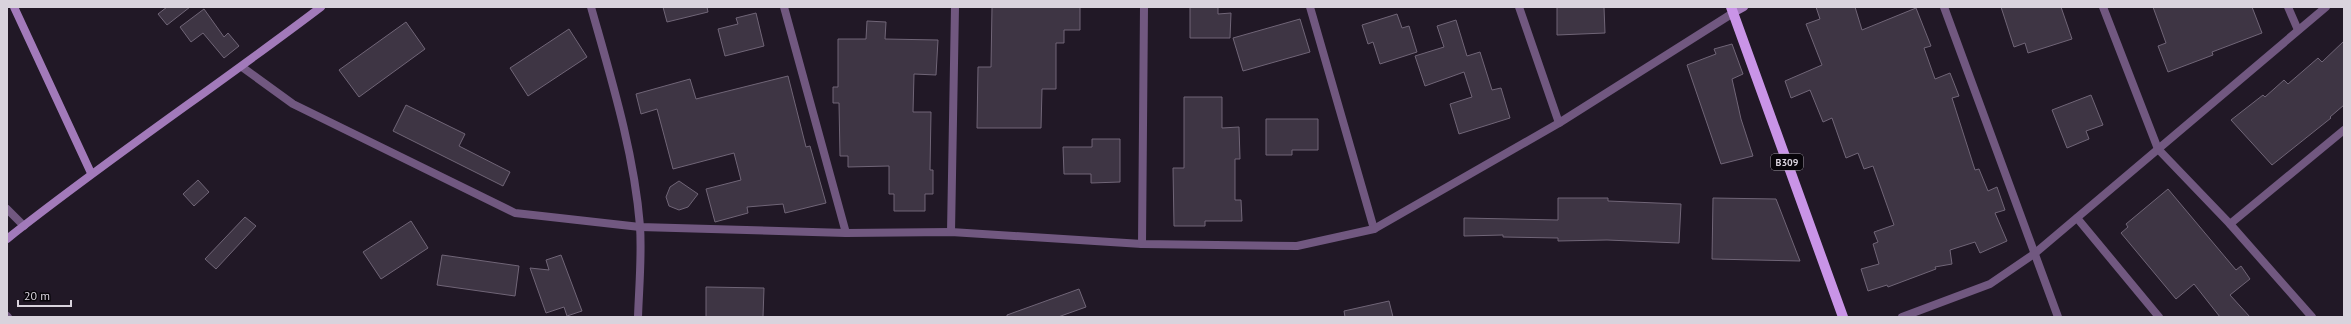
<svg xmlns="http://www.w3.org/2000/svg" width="2351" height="324" font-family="'PT Sans',sans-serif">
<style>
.building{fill:#3e3544;stroke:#706577}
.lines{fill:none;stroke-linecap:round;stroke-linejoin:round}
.street{stroke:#715880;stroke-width:8}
.secondary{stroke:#a27aba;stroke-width:8}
.primary{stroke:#c994e7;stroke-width:10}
.labels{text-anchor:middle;stroke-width:4;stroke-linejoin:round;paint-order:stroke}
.shield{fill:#08050a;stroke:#9a959e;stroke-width:1}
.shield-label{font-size:10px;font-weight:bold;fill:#d9d3dd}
</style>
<rect width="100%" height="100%" fill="#211826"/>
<!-- building -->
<g class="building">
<polygon points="167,7 190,7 167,25 158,14"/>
<polygon points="663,7 707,7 708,12 667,22"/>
<polygon points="992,7 1080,7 1080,30 1064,30 1064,43 1056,43 1056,89 1042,89 1041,128 977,128 978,67 991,67"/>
<polygon points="1190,7 1218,7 1218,14 1231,13 1230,38 1190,38"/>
<polygon points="1557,7 1604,7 1605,33 1557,35"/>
<polygon points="1816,7 1855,7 1862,30 1916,8 1931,46 1924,48 1935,79 1950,73 1959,96 1952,98 1975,170 1979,169 1988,191 1997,187 2005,210 1995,213 2007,241 1980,253 1975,242 1950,250 1952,264 1935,267 1936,269 1888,287 1887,285 1868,291 1861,269 1879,264 1873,244 1878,242 1874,232 1894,225 1873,166 1864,169 1858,153 1846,158 1832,118 1823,122 1810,90 1791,98 1785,81 1822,65 1806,24 1820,19"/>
<polygon points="2001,7 2061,7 2072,39 2028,53 2025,43 2014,47"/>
<polygon points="2153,7 2252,7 2262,33 2212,52 2213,55 2168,72 2158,46 2166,43"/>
<polygon points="204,9 224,37 228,33 239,46 224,58 203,33 191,42 180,27"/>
<polygon points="756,13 764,46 725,56 718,29 738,24 736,18"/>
<polygon points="1397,14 1402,28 1409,26 1417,52 1380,64 1373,42 1368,44 1362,25"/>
<polygon points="1300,19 1310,52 1243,71 1233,38"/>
<polygon points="1456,20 1467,56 1480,52 1492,90 1501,88 1510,118 1459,134 1450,104 1472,97 1464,72 1425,86 1415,56 1444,47 1437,26"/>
<polygon points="867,21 886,22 885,39 938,40 936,75 914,74 913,112 931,112 930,170 933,170 933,194 925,194 925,211 894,211 894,194 889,194 889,166 848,167 848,156 840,156 839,103 833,103 833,87 838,87 838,39 866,39"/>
<polygon points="406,22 425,49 359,97 339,70"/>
<polygon points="569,29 587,57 528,96 510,68"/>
<polygon points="2344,41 2344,105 2330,117 2331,118 2272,165 2231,120 2263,95 2265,97 2284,80 2288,84 2318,58 2322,62"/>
<polygon points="1732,44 1743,74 1732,79 1741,119 1753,156 1721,164 1687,65 1716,54 1714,49"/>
<polygon points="788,76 806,147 810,146 826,203 785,213 783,204 747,207 748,213 715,222 706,189 741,180 734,153 673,169 657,109 641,114 636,94 690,79 696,99"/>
<polygon points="2091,95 2103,125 2086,131 2089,139 2067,148 2052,110"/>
<polygon points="1184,97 1222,97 1222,128 1239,127 1240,159 1235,159 1235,200 1241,200 1242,221 1205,221 1205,226 1174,226 1173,168 1184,168"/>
<polygon points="406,105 465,134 459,146 510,172 503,186 393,131"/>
<polygon points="1266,119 1318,119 1318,150 1292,150 1292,155 1266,155"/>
<polygon points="1092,139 1120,139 1120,182 1091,183 1091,174 1064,174 1063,147 1092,147"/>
<polygon points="198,180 209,192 194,206 183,194"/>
<polygon points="679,181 698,194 688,207 679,210 669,206 666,197 670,187"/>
<polygon points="2168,189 2236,270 2241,266 2250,279 2230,295 2250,317 2220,317 2194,284 2176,299 2121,233 2128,227 2126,224"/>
<polygon points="1558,198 1608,198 1608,201 1681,204 1679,243 1607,240 1558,241 1558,238 1503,237 1503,235 1464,236 1464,218 1558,220"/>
<polygon points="1713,198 1776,199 1800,261 1712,259"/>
<polygon points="245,217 256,226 216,269 205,259"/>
<polygon points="411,221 428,248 381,279 363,252"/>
<polygon points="442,255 519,266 515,296 437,285"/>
<polygon points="561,255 582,311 567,316 564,307 546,313 530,268 549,270 546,260"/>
<polygon points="706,287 764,288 763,317 706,317"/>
<polygon points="1079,289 1086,307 1058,317 1007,317 1007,315"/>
<polygon points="1389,301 1393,317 1345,317 1344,311"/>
</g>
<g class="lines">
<!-- street -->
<g class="street">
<path d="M591 7C611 78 634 152 640 226 642 256 639 287 638 317"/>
<polyline points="784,7 846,233"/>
<polyline points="1310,7 1374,229"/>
<polyline points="1519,7 1559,123"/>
<polyline points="1944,7 2058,317"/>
<polyline points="2103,7 2158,149 2230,224 2312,317"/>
<polyline points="2288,7 2298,30"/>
<polyline points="242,67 293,104 515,213 640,227 846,233 951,232 1142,244 1297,246 1374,229 1559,123 1733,13"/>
<polyline points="7,209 24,226"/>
<polyline points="2077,218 2159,317"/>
<polyline points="2230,224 2344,130"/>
<polyline points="951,232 955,7"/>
<polyline points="1142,244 1144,7"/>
<polyline points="7,316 8,317"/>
<polyline points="1902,317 1990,284 2034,254 2326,7"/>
</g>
<!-- secondary -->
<g class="secondary">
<polyline points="14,7 91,173"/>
<polyline points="1733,13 1744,7"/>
<path d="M7 239C109 158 217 86 321 7"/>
</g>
<!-- primary -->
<polyline class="primary" points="1731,7 1843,317"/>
</g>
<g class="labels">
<!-- shield labels -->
<rect class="shield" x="1771" y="154" width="32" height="16" rx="3"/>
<g class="shield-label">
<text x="1787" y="166">B309</text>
</g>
</g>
<!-- border -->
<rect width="2351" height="324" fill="none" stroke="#d9d3dd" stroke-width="16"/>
<!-- scale -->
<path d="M18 300v6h53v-6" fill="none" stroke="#d9d3dd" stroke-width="2"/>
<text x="24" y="300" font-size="12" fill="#d9d3dd" stroke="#08050a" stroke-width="3" paint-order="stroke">20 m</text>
</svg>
